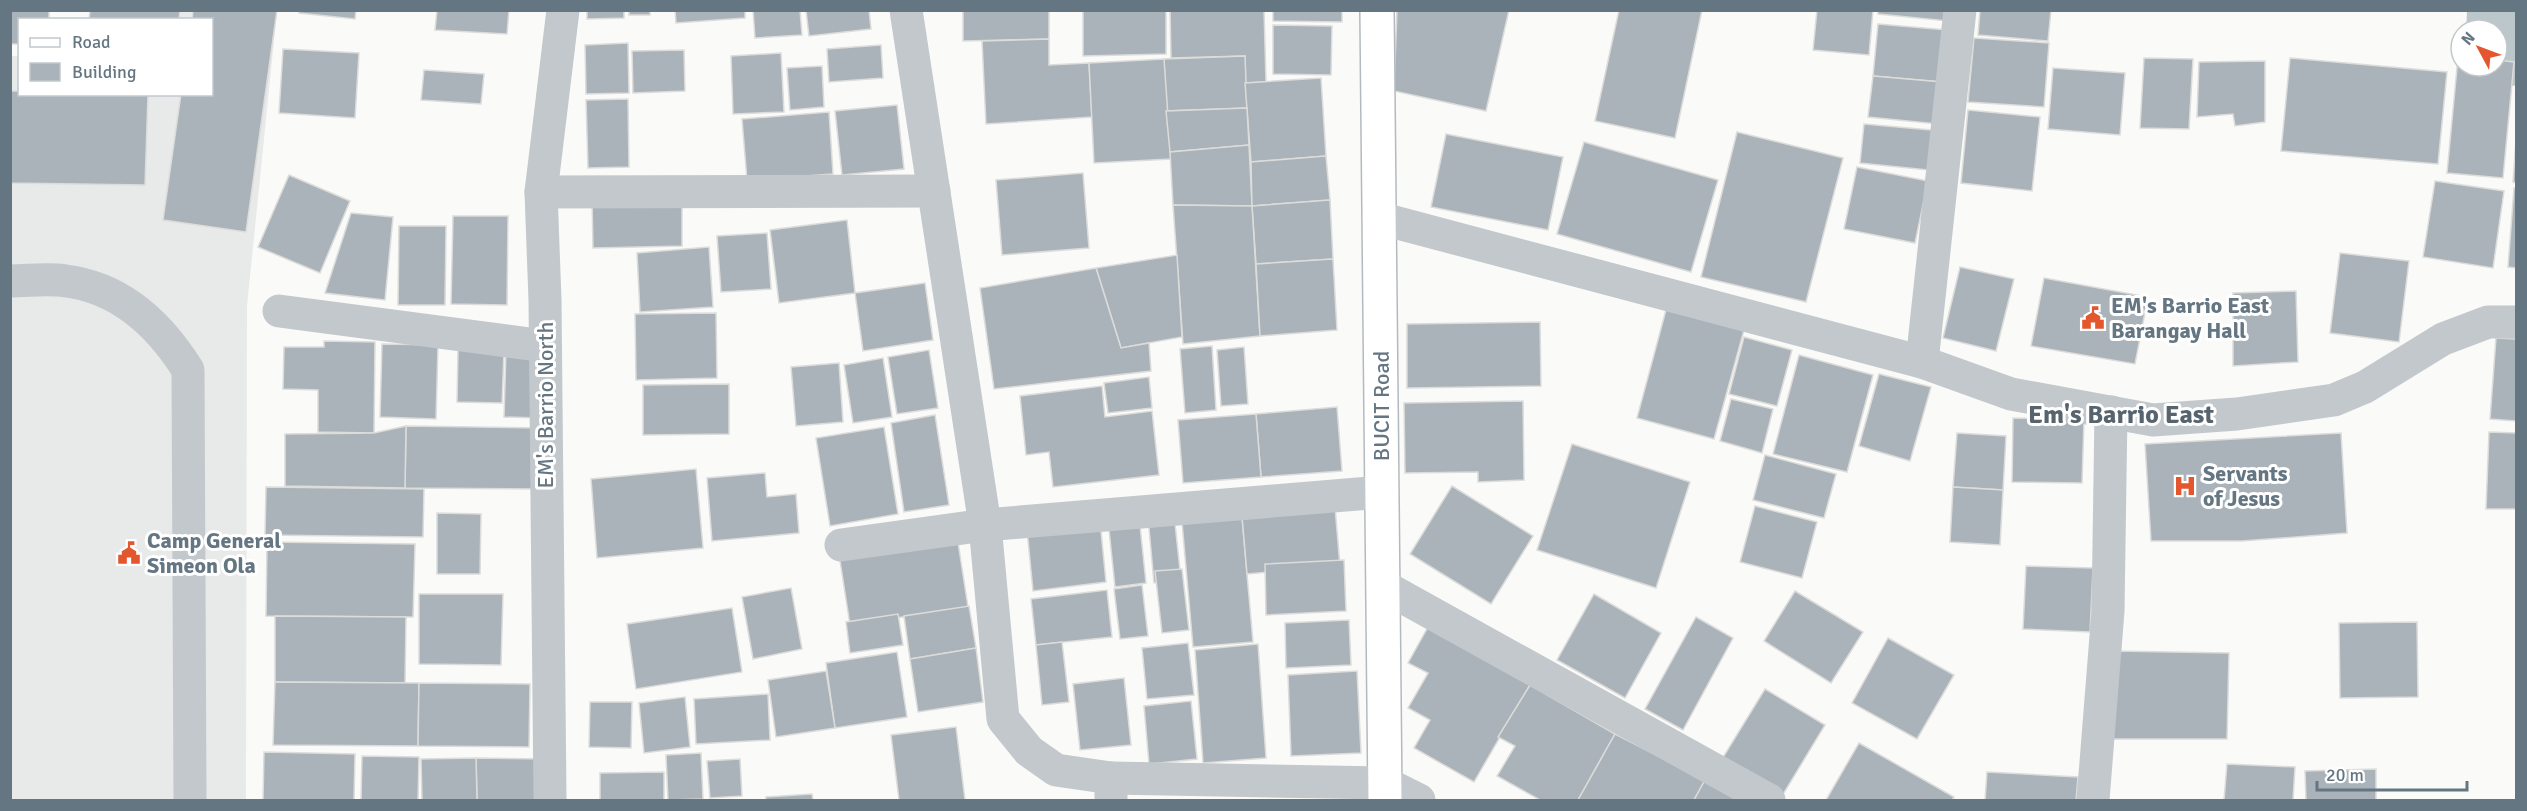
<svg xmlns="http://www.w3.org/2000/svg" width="2527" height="811" font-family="Signika,sans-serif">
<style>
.built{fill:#e8e9e9}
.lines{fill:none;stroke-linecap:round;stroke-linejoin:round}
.river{stroke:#bbc7cb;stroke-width:90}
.building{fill:#aab3b9;stroke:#dcdcda;stroke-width:1.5}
.secondary-casing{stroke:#b3babf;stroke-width:36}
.street{stroke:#c3c8cc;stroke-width:33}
.secondary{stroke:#fff;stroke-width:33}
.labels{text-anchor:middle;stroke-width:6;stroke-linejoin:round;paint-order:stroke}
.poi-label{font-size:22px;font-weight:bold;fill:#657683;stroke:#fff;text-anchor:start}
.street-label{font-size:22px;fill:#657683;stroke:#fff}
.quarter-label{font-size:26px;font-weight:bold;fill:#57646e;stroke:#fff}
</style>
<rect width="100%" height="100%" fill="#fafaf8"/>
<!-- built -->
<polygon class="built" points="169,11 277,11 247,306 246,800 11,800 10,56 19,56 20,94 212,94 212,20 149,19"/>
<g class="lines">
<!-- river -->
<polyline class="river" points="2511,41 2512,10"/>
</g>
<!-- building -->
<g class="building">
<polygon points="10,10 49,10 49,20 20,20 20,44 10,44"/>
<polygon points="90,10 180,10 179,20 89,20"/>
<polygon points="193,10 277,10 246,232 163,220 181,94 212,94 212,20 192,20"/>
<polygon points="299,10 356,10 355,19 299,13"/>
<polygon points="437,10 509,10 507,34 435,30"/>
<polygon points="587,10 624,10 624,18 587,19"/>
<rect x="629" y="10" width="21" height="5"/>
<polygon points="675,10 745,10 745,18 676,23"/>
<polygon points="753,10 800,10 802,35 755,38"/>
<polygon points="806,10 869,10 871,29 809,36"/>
<polygon points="963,10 1049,10 1049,39 963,41"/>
<polygon points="1083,10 1166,10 1166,54 1083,56"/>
<polygon points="1170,10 1264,10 1266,82 1245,83 1245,56 1171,58"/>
<polygon points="1273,10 1342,10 1342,22 1273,21"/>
<polygon points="1397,10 1509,10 1486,111 1394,91"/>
<polygon points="1619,10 1702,10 1675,138 1595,121"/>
<polygon points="1817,10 1873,10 1869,55 1813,50"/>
<polygon points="1878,10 1949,10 1948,21 1878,14"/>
<polygon points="1980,10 2051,10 2048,41 1978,35"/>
<polygon points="1878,24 1947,30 1942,82 1873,76"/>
<polygon points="1273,25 1332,26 1331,75 1273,74"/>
<polygon points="1974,38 2049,43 2044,107 1968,102"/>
<polygon points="1049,39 1049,65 1089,63 1092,117 986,124 982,41"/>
<polygon points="628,43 629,93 586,94 585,45"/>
<polygon points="881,45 883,78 829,82 827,49"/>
<polygon points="283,49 359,53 355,118 279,113"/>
<polygon points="684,50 685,91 633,93 632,51"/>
<polygon points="781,53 784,112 733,114 731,56"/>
<polygon points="1245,56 1247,108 1166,111 1164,59"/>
<polygon points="2458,57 2461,57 2461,66 2497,66 2497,60 2514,62 2503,178 2447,173"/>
<polygon points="2144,58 2193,59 2189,129 2140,128"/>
<polygon points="2290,58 2447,72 2438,164 2281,151"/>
<polygon points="1164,59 1171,159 1094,163 1089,63"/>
<polygon points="2265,61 2265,122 2235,126 2233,114 2197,117 2199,62"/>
<polygon points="822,66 824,107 790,110 787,68"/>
<polygon points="2053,68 2125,73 2120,135 2048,129"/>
<polygon points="424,70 484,74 481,104 421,100"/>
<polygon points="1873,76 1942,82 1938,124 1868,117"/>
<polygon points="1321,78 1326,156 1251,162 1245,83"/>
<polygon points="10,91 20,91 20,94 148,94 145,185 10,183"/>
<polygon points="628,99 629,167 588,168 586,100"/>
<polygon points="897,105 904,169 842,175 835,111"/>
<polygon points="1247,108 1249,145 1170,152 1166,111"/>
<polygon points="1968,110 2040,117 2032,191 1961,183"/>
<polygon points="829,112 833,174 747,180 742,119"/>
<polygon points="1864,124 1942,131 1938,171 1860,163"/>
<polygon points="1737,132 1843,158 1806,302 1701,277"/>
<polygon points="1446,134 1563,157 1548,230 1431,207"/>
<polygon points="2516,139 2516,183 2513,182"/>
<polygon points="1584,142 1718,180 1691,272 1557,234"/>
<polygon points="1249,145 1252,206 1173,205 1170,152"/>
<polygon points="1326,156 1330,200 1252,206 1251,162"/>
<polygon points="1857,167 1928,181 1915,243 1844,229"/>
<polygon points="1083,173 1089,248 1002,255 996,180"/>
<polygon points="289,175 350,201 320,273 258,247"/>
<polygon points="2435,181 2504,191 2493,268 2423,257"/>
<polygon points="2514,188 2516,188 2516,268 2508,267"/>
<polygon points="682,196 682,246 593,248 592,199"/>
<polygon points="1330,200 1333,259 1256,264 1252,206"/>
<polygon points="1173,205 1252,206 1260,336 1183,344"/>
<polygon points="351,213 393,217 385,300 325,293"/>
<polygon points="453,216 508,216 507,305 451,304"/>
<polygon points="847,220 855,293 779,303 770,230"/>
<polygon points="399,226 446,226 445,305 398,305"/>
<polygon points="767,233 771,289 721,292 717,236"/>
<polygon points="709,247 713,307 640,312 637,253"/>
<polygon points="2340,253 2409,261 2399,342 2330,333"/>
<polygon points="1177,255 1182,337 1121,348 1096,268"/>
<polygon points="1333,259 1337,330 1260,336 1256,264"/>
<polygon points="1960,267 2014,279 1996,351 1943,338"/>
<polygon points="1096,268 1121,348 1149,343 1151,371 994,389 980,288"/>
<polygon points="2044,278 2148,297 2135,364 2031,346"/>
<polygon points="925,283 933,340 863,351 855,293"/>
<polygon points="2296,291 2298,362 2233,366 2233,293"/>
<polygon points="1666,310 1744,330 1714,439 1637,418"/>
<polygon points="716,313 717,378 636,380 635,314"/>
<polygon points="1540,322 1541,386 1407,388 1407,324"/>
<polygon points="1744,337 1792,350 1777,406 1729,394"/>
<polygon points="2496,338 2516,339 2516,421 2490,419"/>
<polygon points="324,341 375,342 374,433 318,432 318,390 283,389 284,347 324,347"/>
<polygon points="382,344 438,345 436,419 380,417"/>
<polygon points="1212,346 1216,410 1185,413 1180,349"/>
<polygon points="1244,347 1248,404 1221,406 1217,350"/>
<polygon points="458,350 504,352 502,403 457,402"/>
<polygon points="929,350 938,408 897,414 888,357"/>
<polygon points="506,351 540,351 538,418 504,417"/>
<polygon points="1799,355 1873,375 1847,472 1773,454"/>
<polygon points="883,358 892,417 853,423 844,365"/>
<polygon points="839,363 843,422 796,426 791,367"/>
<polygon points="1879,374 1931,387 1910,461 1859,446"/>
<polygon points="1149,377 1152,408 1108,413 1104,383"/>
<polygon points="729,384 729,434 643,435 643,385"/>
<polygon points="1102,386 1105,417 1152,411 1159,475 1053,487 1049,452 1026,455 1020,396"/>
<polygon points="1731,399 1773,409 1762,453 1720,441"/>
<polygon points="1523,401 1524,480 1478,482 1478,472 1405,473 1404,403"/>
<polygon points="1337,407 1342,471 1261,477 1256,414"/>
<polygon points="1256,414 1261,477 1183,483 1178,420"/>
<polygon points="935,415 949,505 904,512 891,423"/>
<polygon points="2013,418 2084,420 2082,483 2012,482"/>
<polygon points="406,426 540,428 539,489 405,488"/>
<polygon points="406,426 405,488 285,486 285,434 374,433"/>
<polygon points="884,427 898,514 830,526 816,438"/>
<polygon points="2489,432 2516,433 2516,509 2486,509"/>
<polygon points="1957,433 2006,436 2003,490 1953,487"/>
<polygon points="2341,433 2347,533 2242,541 2151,541 2145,444"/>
<polygon points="1572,444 1690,482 1656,588 1537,550"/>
<polygon points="1765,455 1836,474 1824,518 1753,500"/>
<polygon points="696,469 703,548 597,558 591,479"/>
<polygon points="765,473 767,497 796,494 799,533 712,541 707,478"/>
<polygon points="1452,486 1533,536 1491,604 1410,554"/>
<polygon points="266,487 424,489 423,537 265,535"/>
<polygon points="1953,487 2003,490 2000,545 1950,542"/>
<polygon points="1241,506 1253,642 1193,647 1181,511"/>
<polygon points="1755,506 1817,522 1802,578 1740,562"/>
<polygon points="1335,507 1340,566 1247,574 1242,516"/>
<polygon points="437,513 481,514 480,574 437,574"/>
<polygon points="1174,514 1181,580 1154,583 1148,517"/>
<polygon points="1139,516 1146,583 1115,587 1108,520"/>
<polygon points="1100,521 1106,582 1033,591 1027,530"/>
<polygon points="957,536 968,607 850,625 839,554"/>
<polygon points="267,542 415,544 413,617 266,616"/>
<polygon points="1344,560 1346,611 1266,615 1265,564"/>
<polygon points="2026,566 2093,568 2090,632 2023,629"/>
<polygon points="1182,569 1189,630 1162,633 1155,571"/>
<polygon points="1142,585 1148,636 1120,639 1114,589"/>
<polygon points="791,588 802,649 753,659 742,597"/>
<polygon points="1107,590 1112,637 1036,645 1031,599"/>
<polygon points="1795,591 1863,632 1831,683 1764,641"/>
<polygon points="419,594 503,594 501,665 419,664"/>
<polygon points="1594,594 1661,633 1625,698 1557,660"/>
<polygon points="969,606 976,648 910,659 904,616"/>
<polygon points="732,608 742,672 636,689 627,624"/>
<polygon points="898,614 903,645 850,653 846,622"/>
<polygon points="275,616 406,617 405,683 275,682"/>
<polygon points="1696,617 1733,638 1683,730 1645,709"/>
<polygon points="1349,620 1351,665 1286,668 1285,623"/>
<polygon points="2417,622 2418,697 2340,698 2339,623"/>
<polygon points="1428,627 1530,685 1474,782 1414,748 1430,720 1408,708 1428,673 1408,663"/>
<polygon points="1888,638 1954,675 1917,739 1852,703"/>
<polygon points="1062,642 1069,702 1042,705 1036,645"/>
<polygon points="1188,643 1194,695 1147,699 1142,648"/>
<polygon points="1258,644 1266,758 1203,763 1195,650"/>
<polygon points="976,648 983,702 918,712 910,659"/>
<polygon points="2114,651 2229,653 2227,739 2112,739"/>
<polygon points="897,652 907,717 835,728 826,663"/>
<polygon points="826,671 835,728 776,737 768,680"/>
<polygon points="1357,671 1361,753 1291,756 1288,675"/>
<polygon points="1124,678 1131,745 1080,750 1073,684"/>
<polygon points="275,682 419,683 418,746 273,745"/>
<polygon points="419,683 530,684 529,747 418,746"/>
<polygon points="1530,685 1615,734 1578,800 1540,800 1497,776 1515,746 1498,737"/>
<polygon points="1765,689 1825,725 1782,796 1722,759"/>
<polygon points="768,694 770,740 696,744 694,699"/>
<polygon points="685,697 690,747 644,753 639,703"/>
<polygon points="1191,701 1197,759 1149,764 1144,706"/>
<polygon points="590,702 632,702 631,748 589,747"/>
<polygon points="956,727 965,800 899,800 891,735"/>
<polygon points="1615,734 1705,780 1694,800 1578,800"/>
<polygon points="1859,743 1954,797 1952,800 1826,800"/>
<polygon points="264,752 355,754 354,800 263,800"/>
<polygon points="701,753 703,799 668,800 666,755"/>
<polygon points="362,756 419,757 418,800 361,800"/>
<polygon points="476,758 546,759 545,800 477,800"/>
<polygon points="476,758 477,800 422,800 421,759"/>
<polygon points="740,759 742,796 710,798 707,761"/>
<polygon points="2227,764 2295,767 2293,800 2224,800"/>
<polygon points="2376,769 2376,800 2306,800 2305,771"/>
<polygon points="664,772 664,800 600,800 600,773"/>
<polygon points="1987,772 2078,777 2076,800 1985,800"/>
<polygon points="1705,780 1741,800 1694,800"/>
<polygon points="812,794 813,800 766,800 766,797"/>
</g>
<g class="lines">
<!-- secondary casing -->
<g class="secondary-casing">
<polyline id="secondary" points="1377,10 1385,800"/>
</g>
<!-- street -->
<g class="street">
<polyline points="906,10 985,525 1003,719 1029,751 1056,770 1111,778 1111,800"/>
<polyline points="541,192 934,191"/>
<polyline points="1379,218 1922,362 2011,394 2153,420 2237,414 2334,400 2365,387 2443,339 2488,322 2516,322"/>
<path d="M10 281C28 281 48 278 66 281 121 288 160 325 188 370L190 800"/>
<polyline points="279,311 545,346"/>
<polyline points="1922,362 1960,10"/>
<polyline points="841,545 985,525 1382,492"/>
<polyline points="1383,586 1769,800"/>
<polyline points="1111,778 1385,783 1419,800"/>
<polyline points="550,800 545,300 541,192 563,10"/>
<polyline points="2093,800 2108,611 2111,412"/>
</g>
<!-- secondary -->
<use href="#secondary" class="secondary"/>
</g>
<!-- icons -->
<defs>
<g id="civic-bare" transform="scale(1.8)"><path d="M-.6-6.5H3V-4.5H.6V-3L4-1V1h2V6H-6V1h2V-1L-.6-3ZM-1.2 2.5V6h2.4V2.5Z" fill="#e4572e" stroke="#fff" stroke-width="2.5" paint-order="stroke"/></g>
<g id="hospital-bare" transform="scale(1.8)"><path d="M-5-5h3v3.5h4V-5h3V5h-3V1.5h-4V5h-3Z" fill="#e4572e" stroke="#fff" stroke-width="2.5" paint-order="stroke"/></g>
</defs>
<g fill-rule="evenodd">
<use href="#civic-bare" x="2093" y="318"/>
<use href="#hospital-bare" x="2185" y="486"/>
<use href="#civic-bare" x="129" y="553"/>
</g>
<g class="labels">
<!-- poi labels -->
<g class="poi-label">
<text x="2111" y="313">EM's Barrio East<tspan x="2111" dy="25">Barangay Hall</tspan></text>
<text x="2203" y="481">Servants<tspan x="2203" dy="25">of Jesus</tspan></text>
<text x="147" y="548">Camp General<tspan x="147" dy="25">Simeon Ola</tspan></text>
</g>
<!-- street labels -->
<g class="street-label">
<text transform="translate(545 405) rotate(-90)" y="8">EM's Barrio North</text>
<text transform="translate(1381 406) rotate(-90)" y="8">BUCIT Road</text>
</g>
<!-- quarter labels -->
<g class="quarter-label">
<text x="2121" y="423">Em's Barrio East</text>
</g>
</g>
<!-- border -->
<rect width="2527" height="811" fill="none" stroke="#657683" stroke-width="24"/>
<!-- legend -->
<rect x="18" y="18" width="195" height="78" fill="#ffffff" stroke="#c1c8cd" stroke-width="1.5"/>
<rect x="30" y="38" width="30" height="9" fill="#ffffff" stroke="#c1c8cd" stroke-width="1.5"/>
<text x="72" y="48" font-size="18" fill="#657683">Road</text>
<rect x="30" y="63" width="30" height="18" fill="#aab3b9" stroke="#c1c8cd" stroke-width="1.5"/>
<text x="72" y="78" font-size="18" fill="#657683">Building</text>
<!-- north arrow -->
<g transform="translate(2479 48) rotate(311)"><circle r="28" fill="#ffffff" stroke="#c1c8cd" stroke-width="1.5"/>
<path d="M0-4.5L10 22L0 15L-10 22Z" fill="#e4572e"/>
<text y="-9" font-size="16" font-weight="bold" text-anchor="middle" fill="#657683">N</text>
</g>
<!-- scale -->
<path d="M2317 781v9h150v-9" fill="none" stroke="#657683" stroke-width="3"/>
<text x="2326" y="781" font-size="18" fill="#657683" stroke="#ffffff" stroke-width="4.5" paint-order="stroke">20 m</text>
</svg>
